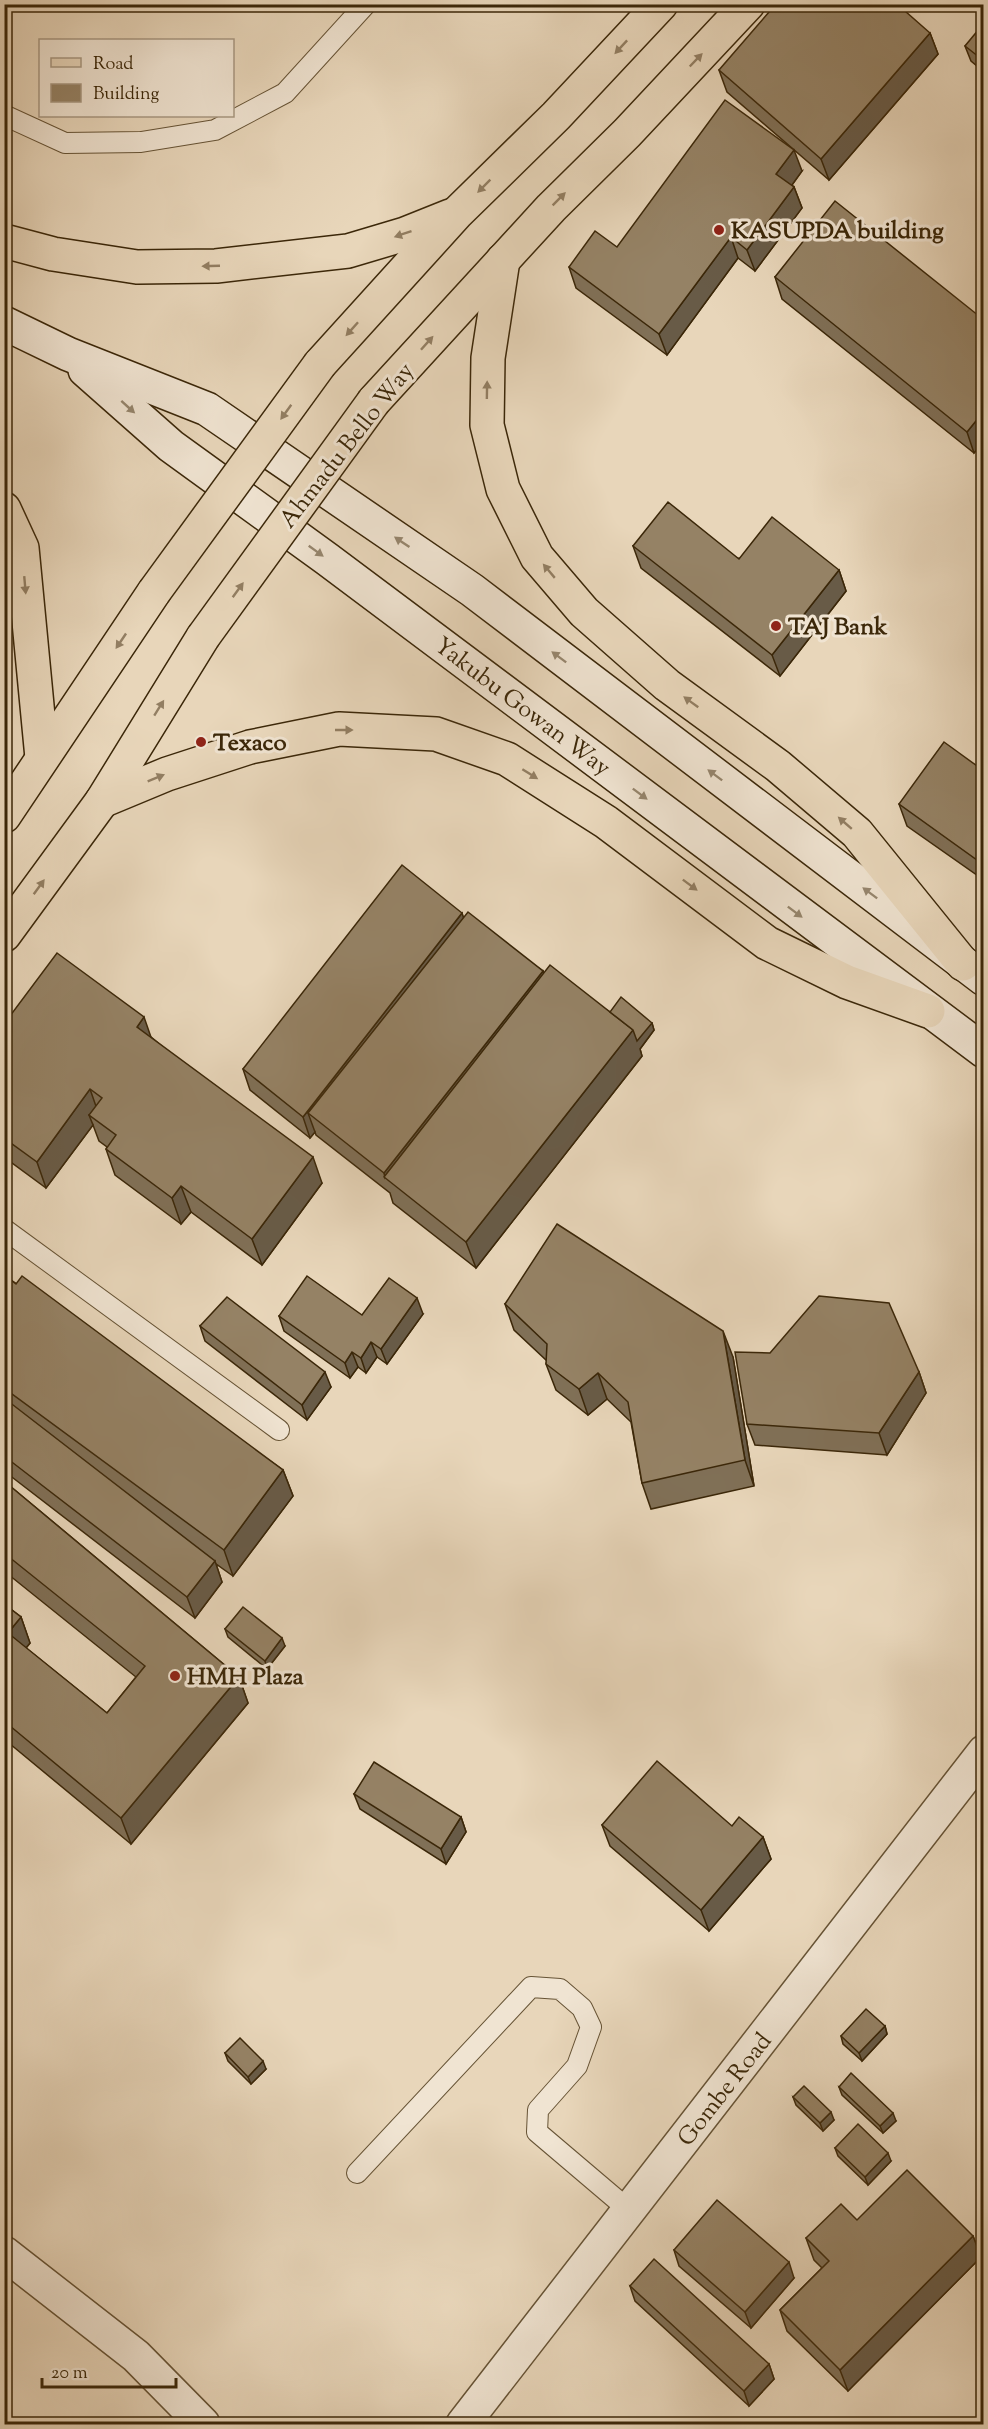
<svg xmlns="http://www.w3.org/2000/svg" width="988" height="2429" font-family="'Sorts Mill Goudy',serif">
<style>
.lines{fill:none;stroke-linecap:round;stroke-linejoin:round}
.lane-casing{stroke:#665335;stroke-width:22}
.street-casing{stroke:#665335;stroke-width:36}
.secondary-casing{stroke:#3b2709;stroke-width:36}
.primary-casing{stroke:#3b2709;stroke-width:36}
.lane{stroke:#f0e4d2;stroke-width:20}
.street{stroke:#f0e4d2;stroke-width:33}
.secondary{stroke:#f0e4d2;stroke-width:33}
.primary{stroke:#e8d6ba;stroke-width:33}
.primary-bridge-casing{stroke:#3b2709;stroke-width:36;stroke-linecap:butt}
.primary-bridge{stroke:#e8d6ba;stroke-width:33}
.wall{fill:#807057;stroke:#3b2709;stroke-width:1.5}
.shaded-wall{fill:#685b47;stroke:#3b2709;stroke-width:1.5}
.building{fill:#958265;stroke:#3b2709;stroke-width:1.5}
.oneway{fill:#927e62}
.oneway2{fill:#96866e}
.poi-dot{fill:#8f2418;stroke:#f0e4d2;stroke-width:2}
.labels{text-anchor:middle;stroke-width:6;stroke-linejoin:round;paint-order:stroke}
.poi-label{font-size:24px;font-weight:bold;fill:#3b2709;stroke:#f0e4d2;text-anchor:start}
.street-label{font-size:24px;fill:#3b2709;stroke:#f0e4d2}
</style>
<rect width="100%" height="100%" fill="#e8d6ba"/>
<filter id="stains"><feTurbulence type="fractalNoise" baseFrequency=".00333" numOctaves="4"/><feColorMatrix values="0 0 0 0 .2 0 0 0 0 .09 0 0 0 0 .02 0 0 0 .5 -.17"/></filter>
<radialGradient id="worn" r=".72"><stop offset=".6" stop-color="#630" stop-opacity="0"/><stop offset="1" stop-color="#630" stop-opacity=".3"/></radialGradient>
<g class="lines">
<!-- lane casing -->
<g class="lane-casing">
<g id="lane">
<polyline points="4,115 65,143 141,142 215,130 285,93 366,4"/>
<polyline points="4,1229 279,1430"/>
<polyline points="357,2173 531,1987 560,1989 582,2008 591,2027 577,2066 538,2110 537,2132 630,2211"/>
</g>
</g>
<!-- street casing -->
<g class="street-casing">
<g id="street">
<polyline points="4,2253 136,2356 203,2424"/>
<polyline points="463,2424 984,1752"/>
</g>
</g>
<!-- secondary casing -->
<g class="secondary-casing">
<g id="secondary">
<polyline points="4,323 68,354 207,409 472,590 984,979"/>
<polyline points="85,370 171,446 327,559 984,1051"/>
</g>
</g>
<!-- primary casing -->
<g class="primary-casing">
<g id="primary">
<polyline points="4,241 53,254 137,267 216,266 348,251 405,234 450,216"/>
<polyline points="503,260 488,358 487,425 503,489 537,557 584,612 667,685 778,766 857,833 963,964"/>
<polyline points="320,364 457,213 556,116 661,4"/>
<polyline points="374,401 551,208 627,133 748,4"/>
<polyline points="4,509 22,548 42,758"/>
<polyline points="102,801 167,774 250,747 339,729 436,734 507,759 606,822 767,943 847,982 928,1011"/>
<polyline points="4,816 154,592"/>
<polyline points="4,935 102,801 203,637"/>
</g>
</g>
<!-- lane -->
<use href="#lane" class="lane"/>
<!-- street -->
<use href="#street" class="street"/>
<!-- secondary -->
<use href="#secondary" class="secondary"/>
<!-- primary -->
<use href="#primary" class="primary"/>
<!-- primary-bridge casing -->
<g class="primary-bridge-casing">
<g id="primary-bridge">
<polyline points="154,592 320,364"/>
<polyline points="203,637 374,401"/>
</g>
</g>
<!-- primary-bridge -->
<use href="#primary-bridge" class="primary-bridge"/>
</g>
<!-- wall -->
<g class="wall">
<polygon points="930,33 938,54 829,180 727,92 719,70"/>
<polygon points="984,33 984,72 971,61 965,46"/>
<polygon points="802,171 792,185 794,187 802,208 755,271 738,258 667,355 576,288 569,267"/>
<polygon points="775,277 984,320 984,441 974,453 782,299"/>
<polygon points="633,546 839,570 846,591 780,676 641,568"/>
<polygon points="984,680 984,703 978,688"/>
<polygon points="984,771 984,880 907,826 899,804"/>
<polygon points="462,913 463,918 543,971 543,973 610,1012 652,1023 654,1030 640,1049 642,1056 476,1268 393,1203 390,1193 316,1135 315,1132 310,1138 250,1090 243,1069"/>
<polygon points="4,1024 151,1037 322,1183 262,1265 191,1212 181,1224 115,1175 106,1149 107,1147 99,1141 93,1125 46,1188 4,1157"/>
<polygon points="4,1275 283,1470 293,1496 233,1576 216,1564 222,1582 195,1618 4,1471"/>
<polygon points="505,1304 733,1357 754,1486 651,1509 642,1483 631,1422 607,1399 588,1415 556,1390 546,1364 547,1361 514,1330"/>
<polygon points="423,1314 387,1364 377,1357 366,1373 358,1367 350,1378 284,1331 279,1316"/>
<polygon points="200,1326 331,1387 307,1420 205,1341"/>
<polygon points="919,1372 926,1393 887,1455 755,1445 747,1424"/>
<polygon points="4,1481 239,1677 248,1703 131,1844 4,1739 4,1604 21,1617 30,1643 26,1648 107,1713 136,1677 4,1571"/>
<polygon points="225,1629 285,1646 267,1669 228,1637"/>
<polygon points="354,1794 461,1817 466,1832 446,1864 360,1809"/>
<polygon points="602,1825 732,1826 763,1837 771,1859 709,1931 610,1846"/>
<polygon points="885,2026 887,2034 862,2061 843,2044 841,2036"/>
<polygon points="225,2053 266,2069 251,2084 228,2061"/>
<polygon points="839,2087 896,2121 883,2133 842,2095"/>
<polygon points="793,2097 834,2120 823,2131 796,2105"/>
<polygon points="835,2148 891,2161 868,2185 838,2156"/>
<polygon points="857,2220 973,2236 981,2257 848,2391 787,2331 780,2310 822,2268 814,2260 806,2238"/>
<polygon points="674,2250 794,2278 751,2328 679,2266"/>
<polygon points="630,2286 769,2364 774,2379 749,2406 635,2301"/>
</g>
<!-- shaded-wall -->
<g class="shaded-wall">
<polygon points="4,4 11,4 4,14"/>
<polygon points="930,33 938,54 829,180 821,159"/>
<polygon points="794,150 802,171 784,196 776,174"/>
<polygon points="794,187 802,208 755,271 747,250"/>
<polygon points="731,237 738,258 667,355 659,334"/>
<polygon points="984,411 984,441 974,453 967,432"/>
<polygon points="839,570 846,591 780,676 772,655"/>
<polygon points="462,913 469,934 308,1113 315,1132 310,1138 303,1117"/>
<polygon points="543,971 550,993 385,1178 384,1173"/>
<polygon points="144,1017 153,1043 137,1027"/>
<polygon points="652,1023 654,1030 640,1049 642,1056 476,1268 466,1242 633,1030"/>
<polygon points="90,1089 99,1115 89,1115 93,1125 46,1188 37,1162"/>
<polygon points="313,1157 322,1183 262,1265 252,1239"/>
<polygon points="181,1186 191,1212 181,1224 172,1198"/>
<polygon points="417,1298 423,1314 387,1364 381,1349"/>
<polygon points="723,1331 733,1357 754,1486 745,1460"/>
<polygon points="371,1342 377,1357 366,1373 361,1358"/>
<polygon points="352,1352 358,1367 350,1378 345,1363"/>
<polygon points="325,1372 331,1387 307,1420 302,1405"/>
<polygon points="919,1372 926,1393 887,1455 879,1433"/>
<polygon points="598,1373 607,1399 588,1415 579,1389"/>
<polygon points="283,1470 293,1496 233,1576 224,1550"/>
<polygon points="215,1561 222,1582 195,1618 187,1597"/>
<polygon points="21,1617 30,1643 17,1659 8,1633"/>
<polygon points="282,1638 285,1646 267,1669 265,1661"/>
<polygon points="239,1677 248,1703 131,1844 121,1818"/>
<polygon points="461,1817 466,1832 446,1864 441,1849"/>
<polygon points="763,1837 771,1859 709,1931 701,1910"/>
<polygon points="885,2026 887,2034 862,2061 859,2053"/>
<polygon points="263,2061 266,2069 251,2084 248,2077"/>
<polygon points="831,2112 834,2120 823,2131 820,2123"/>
<polygon points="893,2113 896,2121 883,2133 880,2126"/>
<polygon points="888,2153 891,2161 868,2185 865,2177"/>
<polygon points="973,2236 981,2257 848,2391 840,2370"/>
<polygon points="789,2262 794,2278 751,2328 745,2312"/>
<polygon points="769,2364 774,2379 749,2406 744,2391"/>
</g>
<!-- building -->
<g class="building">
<polygon points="776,4 897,4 930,33 821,159 719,70"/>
<polygon points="979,29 984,33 984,61 965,46"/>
<polygon points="725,100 794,150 776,174 794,187 747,250 731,237 659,334 569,267 595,231 617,247"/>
<polygon points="835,201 984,320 984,411 967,432 775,277"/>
<polygon points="668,502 739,559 772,517 839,570 772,655 633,546"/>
<polygon points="984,680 984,692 978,688"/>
<polygon points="944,742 984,771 984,865 899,804"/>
<polygon points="402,865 462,913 303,1117 243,1069"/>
<polygon points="468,912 543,971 384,1173 308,1113"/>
<polygon points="57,953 144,1017 137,1027 313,1157 252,1239 181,1186 172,1198 106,1149 116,1135 89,1115 102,1098 90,1089 37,1162 4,1138 4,1024"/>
<polygon points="550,965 633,1030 466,1242 384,1177"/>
<polygon points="621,997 652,1023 637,1041 633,1030 610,1012"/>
<polygon points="557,1224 723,1331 745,1460 642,1483 628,1402 598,1373 579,1389 546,1364 547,1344 505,1304"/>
<polygon points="4,1275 16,1284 22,1276 283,1470 224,1550 4,1388"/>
<polygon points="307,1276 362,1315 389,1278 417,1298 381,1349 371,1342 361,1358 352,1352 345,1363 279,1316"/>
<polygon points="819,1296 889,1303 919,1372 879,1433 747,1424 735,1352 770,1353"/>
<polygon points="227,1297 325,1372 302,1405 200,1326"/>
<polygon points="4,1398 215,1561 187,1597 4,1456"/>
<polygon points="4,1481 239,1677 121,1818 4,1721 4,1604 21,1617 8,1633 107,1713 145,1666 4,1553"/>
<polygon points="243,1607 282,1638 265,1661 225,1629"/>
<polygon points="657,1761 732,1826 739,1817 763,1837 701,1910 602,1825"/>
<polygon points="374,1762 461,1817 441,1849 354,1794"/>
<polygon points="866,2009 885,2026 859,2053 841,2036"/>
<polygon points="240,2038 263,2061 248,2077 225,2053"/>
<polygon points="851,2073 893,2113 880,2126 839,2087"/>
<polygon points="804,2086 831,2112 820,2123 793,2097"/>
<polygon points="858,2124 888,2153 865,2177 835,2148"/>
<polygon points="907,2170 973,2236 840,2370 780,2310 829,2261 806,2238 841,2204 857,2220"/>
<polygon points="717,2200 789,2262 745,2312 674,2250"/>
<polygon points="654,2259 769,2364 744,2391 630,2286"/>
<polygon points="764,2418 771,2424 759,2424"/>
</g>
<!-- one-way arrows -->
<defs><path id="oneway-solid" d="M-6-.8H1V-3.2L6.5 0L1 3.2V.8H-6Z" transform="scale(1.5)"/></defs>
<g class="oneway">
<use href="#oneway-solid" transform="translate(621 47) rotate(133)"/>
<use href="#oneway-solid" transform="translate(696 60) rotate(-46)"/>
<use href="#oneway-solid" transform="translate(484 186) rotate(135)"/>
<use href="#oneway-solid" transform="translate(559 199) rotate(-45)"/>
<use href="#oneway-solid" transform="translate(403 234) rotate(161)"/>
<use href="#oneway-solid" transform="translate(211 266) rotate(178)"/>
<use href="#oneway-solid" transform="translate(352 329) rotate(132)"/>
<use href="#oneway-solid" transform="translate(427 343) rotate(-48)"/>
<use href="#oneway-solid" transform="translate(487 390) rotate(-89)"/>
<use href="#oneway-solid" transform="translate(286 412) rotate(126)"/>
<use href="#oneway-solid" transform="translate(549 571) rotate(-130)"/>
<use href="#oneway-solid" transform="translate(25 585) rotate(85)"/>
<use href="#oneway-solid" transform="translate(238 590) rotate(-54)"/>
<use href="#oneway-solid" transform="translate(121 641) rotate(124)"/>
<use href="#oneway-solid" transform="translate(691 702) rotate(-144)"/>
<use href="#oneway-solid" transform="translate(159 708) rotate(-58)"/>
<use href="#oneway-solid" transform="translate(344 730)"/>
<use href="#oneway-solid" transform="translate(530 774) rotate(32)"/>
<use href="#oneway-solid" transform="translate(156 778) rotate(-22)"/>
<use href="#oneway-solid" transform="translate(845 823) rotate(-139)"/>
<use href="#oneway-solid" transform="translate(690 885) rotate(37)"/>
<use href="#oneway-solid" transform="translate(39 887) rotate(-54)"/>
</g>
<g class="oneway2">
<use href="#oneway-solid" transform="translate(128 407) rotate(42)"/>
<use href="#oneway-solid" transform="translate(402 542) rotate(-146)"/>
<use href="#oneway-solid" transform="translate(316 551) rotate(36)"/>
<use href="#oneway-solid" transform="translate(559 657) rotate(-143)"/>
<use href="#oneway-solid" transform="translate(715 775) rotate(-143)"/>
<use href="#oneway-solid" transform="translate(640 794) rotate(37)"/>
<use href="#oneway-solid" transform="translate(870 893) rotate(-143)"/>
<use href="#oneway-solid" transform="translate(795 912) rotate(37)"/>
</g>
<!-- markers -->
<g class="poi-dot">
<circle cx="719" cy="230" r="6"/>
<circle cx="776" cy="626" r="6"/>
<circle cx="201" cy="742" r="6"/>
<circle cx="175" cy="1676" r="6"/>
</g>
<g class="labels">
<!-- poi labels -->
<g class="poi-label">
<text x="731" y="238">KASUPDA building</text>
<text x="788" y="634">TAJ Bank</text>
<text x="213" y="750">Texaco</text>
<text x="187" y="1684">HMH Plaza</text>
</g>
<!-- street labels -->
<g class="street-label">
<text transform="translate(346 445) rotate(-52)" y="8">Ahmadu Bello Way</text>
<text transform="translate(523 706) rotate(37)" y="8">Yakubu Gowan Way</text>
<text transform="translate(724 2089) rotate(-52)" y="8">Gombe Road</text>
</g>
</g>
<!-- margin -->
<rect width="988" height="2429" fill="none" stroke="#e8d6ba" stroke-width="24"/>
<rect x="6" y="6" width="976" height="2417" fill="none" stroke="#3b2709" stroke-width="3"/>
<rect x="12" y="12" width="964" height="2405" fill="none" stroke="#3b2709" stroke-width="1.5"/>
<!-- legend -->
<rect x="39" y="39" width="195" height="78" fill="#f0e4d2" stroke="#a89882" stroke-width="1.5"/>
<rect x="51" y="58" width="30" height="9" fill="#e8d6ba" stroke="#a89882" stroke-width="1.5"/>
<text x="93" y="69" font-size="18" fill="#3b2709">Road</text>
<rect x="51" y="84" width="30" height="18" fill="#958265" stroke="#a89882" stroke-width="1.5"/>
<text x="93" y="99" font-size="18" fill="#3b2709">Building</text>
<!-- scale -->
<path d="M42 2378v9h134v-9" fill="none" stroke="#3b2709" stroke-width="3"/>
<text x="51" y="2378" font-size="18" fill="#3b2709" stroke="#f0e4d2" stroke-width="4.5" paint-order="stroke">20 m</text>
<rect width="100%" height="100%" filter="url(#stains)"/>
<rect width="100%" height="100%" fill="url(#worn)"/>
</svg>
